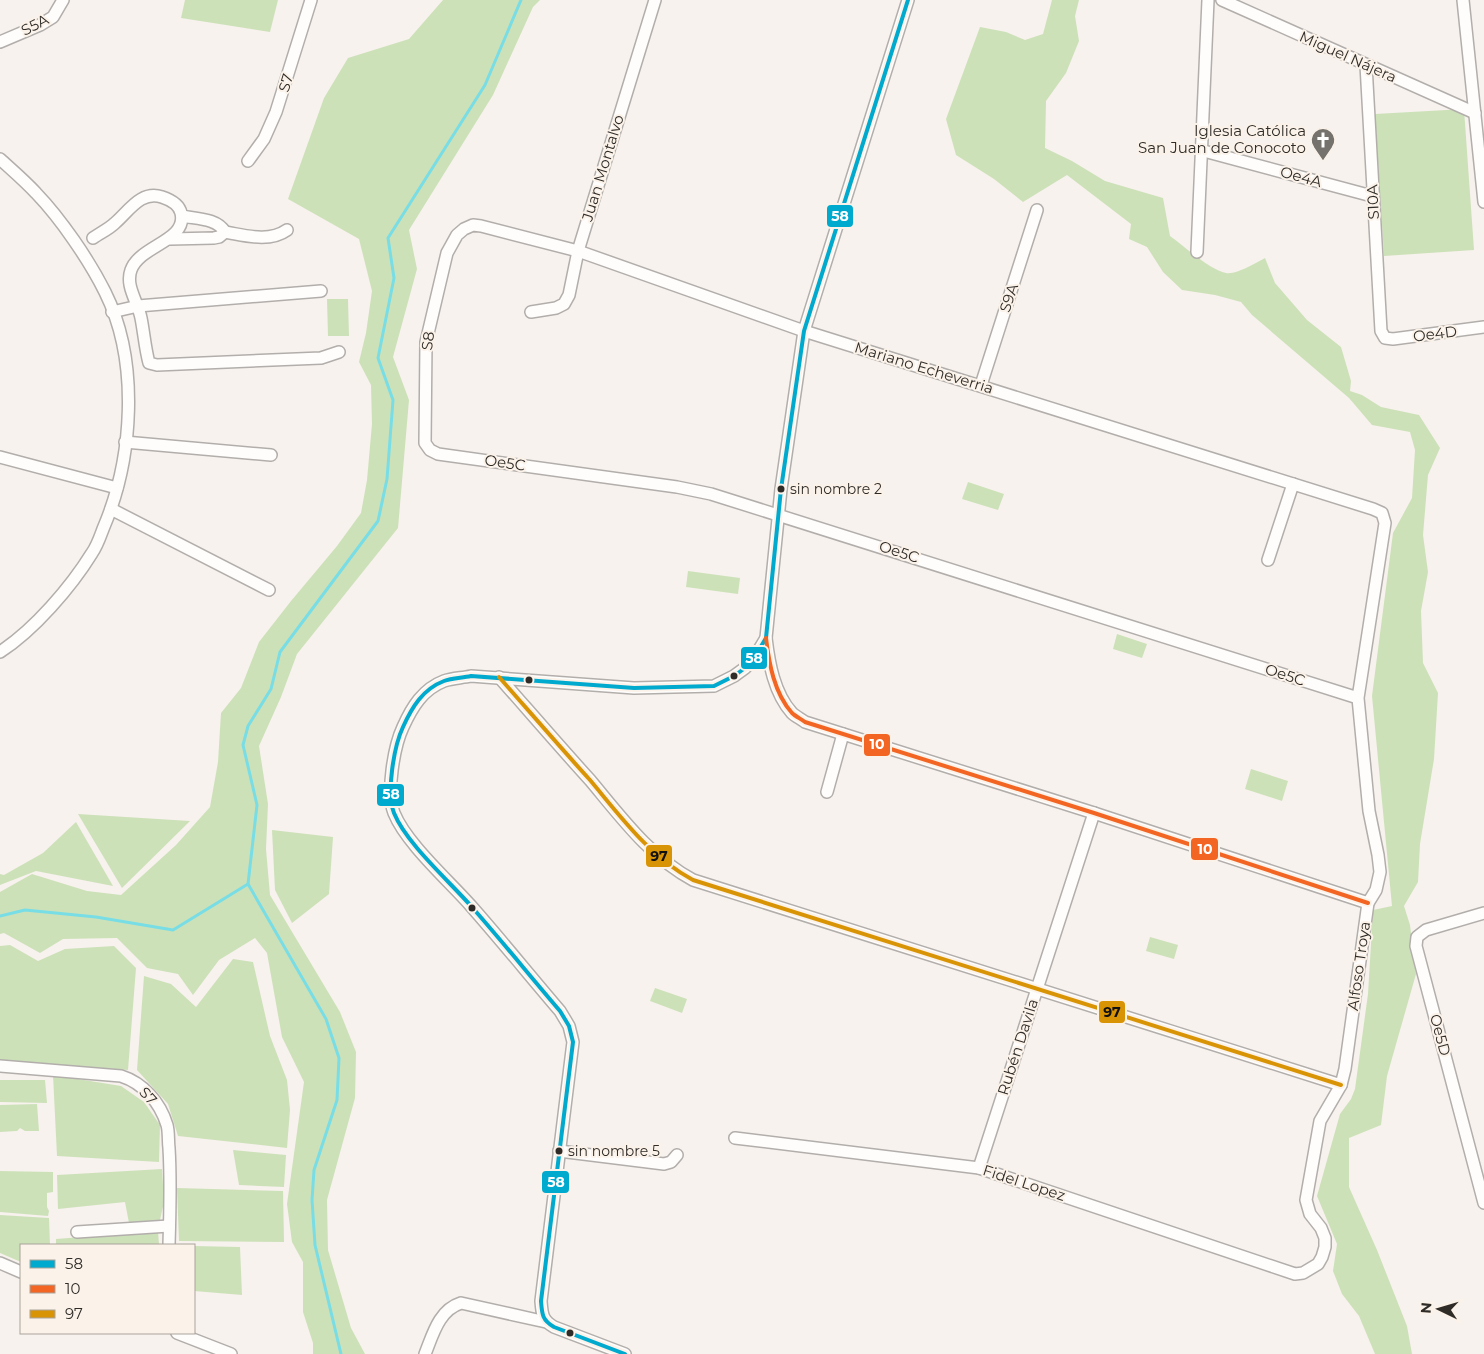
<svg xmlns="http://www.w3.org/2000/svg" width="1484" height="1354" font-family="Montserrat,sans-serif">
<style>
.green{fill:#cde1b9}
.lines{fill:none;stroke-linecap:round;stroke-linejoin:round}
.stream{stroke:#78dde5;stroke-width:3}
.street-casing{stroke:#b2aeab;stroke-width:14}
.street{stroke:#fefdfc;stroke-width:11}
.bus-1-casing{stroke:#fbf2e9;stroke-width:8}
.bus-2-casing{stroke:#fbf2e9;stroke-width:8}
.bus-3-casing{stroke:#fbf2e9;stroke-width:8}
.bus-1{stroke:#00a9ce;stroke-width:4}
.bus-2{stroke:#f26522;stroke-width:4}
.bus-3{stroke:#d99406;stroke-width:4}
.bus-dot{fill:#2f2c28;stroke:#fbf2e9;stroke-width:2}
.labels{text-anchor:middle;stroke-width:4;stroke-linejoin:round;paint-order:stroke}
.bus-label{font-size:14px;fill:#2f2c28;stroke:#fbf2e9;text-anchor:start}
.street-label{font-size:15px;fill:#2f2c28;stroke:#fbf2e9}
.poi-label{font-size:15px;fill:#2f2c28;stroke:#fbf2e9;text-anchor:end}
.line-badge{stroke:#fbf2e9;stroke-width:2}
.badge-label{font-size:14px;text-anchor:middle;font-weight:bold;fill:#fff}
.pale-badge-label{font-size:14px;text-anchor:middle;font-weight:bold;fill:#111}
</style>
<rect width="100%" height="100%" fill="#f7f2ed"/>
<!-- green -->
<g class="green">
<polygon points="185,0 278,0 270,32 181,18"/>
<polygon points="443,0 540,0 533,7 493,95 409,230 417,269 393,357 409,400 398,528 297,654 281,697 259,746 268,804 266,849 270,895 340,1012 356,1052 355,1098 327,1200 328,1250 351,1328 365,1354 313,1354 313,1343 303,1312 303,1262 292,1242 287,1204 304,1082 282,1037 267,953 255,938 219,960 193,995 178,974 147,968 117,938 63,939 40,953 4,933 0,934 0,892 32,874 87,891 121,895 176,845 210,807 218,762 221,713 241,688 259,642 291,601 337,546 361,513 367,480 372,424 371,385 359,362 366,333 372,291 359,239 288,199 324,98 348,58 409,39"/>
<path d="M1052 0H1079L1075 16 1079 41 1066 73 1046 101 1045 148 1072 161 1105 181 1163 198 1170 236C1184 246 1210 270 1226 273 1236 275 1256 263 1265 258L1275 283 1307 320 1341 347 1351 381 1350 391 1362 395 1381 407 1419 415 1440 448 1428 475 1423 535 1428 572 1421 611 1423 663 1438 693 1434 759 1420 844 1418 882 1404 906 1410 925 1416 974 1387 1076 1381 1125 1349 1138V1187L1377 1250 1407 1326 1412 1354H1375L1359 1316 1342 1294 1333 1271 1337 1244 1317 1196 1340 1114 1351 1099 1355 1089 1368 994 1373 910 1392 906 1372 696 1393 533 1412 498 1415 450 1410 432 1372 425 1349 398 1252 315 1241 302 1215 295 1182 290 1163 272 1147 247 1129 239 1131 224 1067 175 1023 202 994 179 956 155 946 119 980 27 1006 32 1025 40 1043 34Z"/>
<polygon points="1464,109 1474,250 1384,256 1375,114"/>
<polygon points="327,299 348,299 349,336 328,336"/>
<polygon points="968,482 1004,494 998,510 962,499"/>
<polygon points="688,571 740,578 738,594 686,587"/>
<polygon points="1117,634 1147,644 1142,658 1113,649"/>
<polygon points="1251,769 1288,781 1282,801 1245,789"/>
<polygon points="78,814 190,821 122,888"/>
<polygon points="76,822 113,886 36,871 0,885 0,874 4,875 43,853"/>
<polygon points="272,830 333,837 329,894 292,923 275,890"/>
<polygon points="1150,937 1178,945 1174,959 1146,951"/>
<polygon points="10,945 38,961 65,949 114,946 136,968 128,1070 0,1060 0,946"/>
<polygon points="233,959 253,962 270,1036 287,1080 290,1110 287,1148 178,1136 168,1104 137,1070 144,976 171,984 196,1007"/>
<polygon points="655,988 687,999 682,1013 650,1001"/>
<polygon points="53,1075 121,1086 144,1102 160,1125 159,1162 57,1156"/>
<polygon points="0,1080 45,1080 47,1103 0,1102"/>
<polygon points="37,1104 39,1131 25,1131 20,1128 17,1131 0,1132 0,1105"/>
<polygon points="233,1150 286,1155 284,1187 239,1185"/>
<polygon points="162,1169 164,1202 160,1220 129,1223 125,1202 58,1209 57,1175"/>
<polygon points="0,1171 53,1172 53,1192 47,1193 47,1207 49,1211 48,1216 0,1212"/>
<polygon points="177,1188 283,1191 284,1242 179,1241"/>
<polygon points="0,1215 49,1218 50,1245 21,1245 21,1262 0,1253"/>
<polygon points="158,1231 159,1245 56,1245 56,1239"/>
<polygon points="194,1246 240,1247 242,1295 194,1291"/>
</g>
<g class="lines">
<!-- stream -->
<g class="stream">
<polyline points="0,916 25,910 96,917 173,930 248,884"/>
<polyline points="341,1354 315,1245 312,1200 314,1170 337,1100 339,1058 326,1019 248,884 257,805 243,745 248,726 271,689 280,652 378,521 387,479 393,400 378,358 394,278 388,238 485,85 521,0"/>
</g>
<!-- street casing -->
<g class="street-casing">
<g id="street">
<polyline points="1222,0 1475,113"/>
<polyline points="1463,0 1484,202"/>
<polyline points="0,42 40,25 53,17 63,0"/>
<polyline points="1366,65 1381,331 1385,338 1393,339 1484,327"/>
<polyline points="1200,150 1372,196"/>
<path d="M0 159C12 170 25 181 36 193 61 219 89 260 105 292 140 362 133 459 103 529 100 537 97 546 92 553 71 587 34 630 0 652"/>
<polyline points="248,161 264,139 276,112 311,0"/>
<path d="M182 216C196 219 217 218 225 232"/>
<path d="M93 238C100 233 109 229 115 223 129 211 141 190 162 197 171 200 179 204 181 213 188 241 140 245 131 270 125 286 138 302 141 318 144 333 145 348 149 363L157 365 321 358 339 352"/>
<path d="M170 239 214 238 219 237 225 232C244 235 269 243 287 230"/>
<polyline points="1197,252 1208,0"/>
<polyline points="112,312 138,306 321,291"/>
<polyline points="531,312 556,308 564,304 569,295 578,251 655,0"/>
<polyline points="981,385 1037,210"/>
<polyline points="125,442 271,455"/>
<polyline points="0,457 117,488"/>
<polyline points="111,509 269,590"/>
<polyline points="1268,560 1293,484"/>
<path d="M766 638C769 663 774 693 792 713 795 716 801 719 805 722L1094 813 1368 903"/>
<path d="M499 677C529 711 559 746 590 780 621 817 650 857 693 880 910 947 1125 1017 1341 1085"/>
<polyline points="827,792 843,734"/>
<polyline points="1484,913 1426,930 1417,937 1416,946 1484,1203"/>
<path d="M0 1066 121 1076C143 1083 160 1102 167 1125 169 1132 168 1141 169 1148 171 1180 170 1213 169 1245"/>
<polyline points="735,1138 979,1168 1295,1274 1303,1273 1318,1264 1322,1257 1325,1247 1325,1238 1321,1228 1310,1214 1306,1200 1320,1121 1341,1085 1345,1069 1368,903 1376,890 1380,872 1378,855 1369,811 1358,698 1385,523 1382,513 1373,509 804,331 578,251 481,226 473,225 464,229 457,235 447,253 426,342 425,443 430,450 438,454 677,487 711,494 1358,698"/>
<polyline points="559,1151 664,1164 671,1162 677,1155"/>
<polyline points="979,1168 1094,813"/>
<polyline points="77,1232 169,1226"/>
<polyline points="0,1263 21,1272"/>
<polyline points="177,1333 231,1354"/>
<path d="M425 1354C433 1334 439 1310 461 1303L546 1322"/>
<path d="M625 1354 554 1327C542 1320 542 1314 541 1301L573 1042 569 1026 560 1011C530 976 501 940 471 906 449 881 406 843 394 813 386 793 394 746 403 727 412 707 423 689 444 681 452 678 462 678 471 676L634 688 714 686 734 676 745 668 754 658 766 638 781 489 804 331 908 0"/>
</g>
</g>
<!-- street -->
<use href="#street" class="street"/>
<!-- bus-1 casing -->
<g class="bus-1-casing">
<path id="bus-1" d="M625 1354 554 1327C542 1320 542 1314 541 1301L573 1042 569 1026 560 1011C530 976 501 940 471 906 449 881 406 843 394 813 386 793 394 746 403 727 412 707 423 689 444 681 452 678 462 678 471 676L634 688 714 686 734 676 745 668 754 658 766 638 781 489 804 331 908 0"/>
</g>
<!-- bus-2 casing -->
<g class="bus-2-casing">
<path id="bus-2" d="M766 638C769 663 774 693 792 713 795 716 801 719 805 722L1094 813 1368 903"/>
</g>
<!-- bus-3 casing -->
<g class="bus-3-casing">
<path id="bus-3" d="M499 677C529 711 559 746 590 780 621 817 650 857 693 880 910 947 1125 1017 1341 1085"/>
</g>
<!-- bus-1 -->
<use href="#bus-1" class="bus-1"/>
<!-- bus-2 -->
<use href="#bus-2" class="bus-2"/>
<!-- bus-3 -->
<use href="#bus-3" class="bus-3"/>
</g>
<!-- icons -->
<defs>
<g id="church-pin" transform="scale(1.25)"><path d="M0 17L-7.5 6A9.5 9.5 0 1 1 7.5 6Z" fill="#75716d" stroke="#fbf2e9"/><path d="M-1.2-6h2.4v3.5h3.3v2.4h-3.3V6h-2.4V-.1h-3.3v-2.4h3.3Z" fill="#fff"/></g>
</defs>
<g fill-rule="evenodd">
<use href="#church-pin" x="1323" y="140"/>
</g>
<!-- markers -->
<g class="bus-dot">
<circle cx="781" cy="489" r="4.5"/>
<circle cx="734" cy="676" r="4.5"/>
<circle cx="529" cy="680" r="4.5"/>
<circle cx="472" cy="908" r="4.5"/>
<circle cx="559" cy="1151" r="4.5"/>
<circle cx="570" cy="1333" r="4.5"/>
</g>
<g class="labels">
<!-- bus labels -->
<g class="bus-label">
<text x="790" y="494">sin nombre 2</text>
<text x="568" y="1156">sin nombre 5</text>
</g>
<!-- street labels -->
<g class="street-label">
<text transform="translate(35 25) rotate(-27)" y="5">S5A</text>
<text transform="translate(1348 57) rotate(24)" y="5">Miguel Nájera</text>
<text transform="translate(286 83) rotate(-73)" y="5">S7</text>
<text transform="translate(603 168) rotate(-73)" y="5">Juan Montalvo</text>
<text transform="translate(1301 177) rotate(15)" y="5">Oe4A</text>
<text transform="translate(1373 202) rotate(-93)" y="5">S10A</text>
<text transform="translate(1009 298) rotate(-72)" y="5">S9A</text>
<text transform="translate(1435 334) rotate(-7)" y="5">Oe4D</text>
<text transform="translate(428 341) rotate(-82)" y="5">S8</text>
<text transform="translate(924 368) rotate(17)" y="5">Mariano Echeverria</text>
<text transform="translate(505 463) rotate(8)" y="5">Oe5C</text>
<text transform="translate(899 552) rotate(18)" y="5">Oe5C</text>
<text transform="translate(1285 675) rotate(18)" y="5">Oe5C</text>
<text transform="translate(1359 966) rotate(-82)" y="5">Alfoso Troya</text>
<text transform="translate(1440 1035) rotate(75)" y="5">Oe5D</text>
<text transform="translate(1018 1047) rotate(-72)" y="5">Rubén Davila</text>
<text transform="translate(148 1096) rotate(48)" y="5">S7</text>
<text transform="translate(1024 1183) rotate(18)" y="5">Fidel Lopez</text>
</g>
<!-- poi labels -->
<g class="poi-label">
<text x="1306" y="136">Iglesia Católica<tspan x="1306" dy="17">San Juan de Conocoto</tspan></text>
</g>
</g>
<g class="line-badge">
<rect x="826" y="204" width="28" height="24" rx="5" fill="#00a9ce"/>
<rect x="740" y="646" width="28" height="24" rx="5" fill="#00a9ce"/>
<rect x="863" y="733" width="28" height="24" rx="5" fill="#f26522"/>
<rect x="376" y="783" width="29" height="24" rx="5" fill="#00a9ce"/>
<rect x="1190" y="837" width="29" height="24" rx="5" fill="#f26522"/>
<rect x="645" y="844" width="28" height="24" rx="5" fill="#d99406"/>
<rect x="1098" y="1000" width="28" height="24" rx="5" fill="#d99406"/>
<rect x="541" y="1170" width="29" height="24" rx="5" fill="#00a9ce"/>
</g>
<g class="badge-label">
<text x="840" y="221">58</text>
<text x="754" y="663">58</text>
<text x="877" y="749">10</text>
<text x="391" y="799">58</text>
<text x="1205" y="854">10</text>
<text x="556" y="1187">58</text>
</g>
<g class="pale-badge-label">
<text x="659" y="861">97</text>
<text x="1112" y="1017">97</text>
</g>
<!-- legend -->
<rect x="20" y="1244" width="175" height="90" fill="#fbf2e9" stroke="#a9a39c"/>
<rect x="30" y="1260" width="25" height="8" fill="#00a9ce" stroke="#a9a39c"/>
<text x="65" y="1269" font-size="15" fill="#2f2c28">58</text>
<rect x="30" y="1285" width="25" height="8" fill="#f26522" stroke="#a9a39c"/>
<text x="65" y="1294" font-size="15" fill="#2f2c28">10</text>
<rect x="30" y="1310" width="25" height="8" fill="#d99406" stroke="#a9a39c"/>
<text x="65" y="1319" font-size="15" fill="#2f2c28">97</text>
<!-- north arrow -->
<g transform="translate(1439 1309) rotate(275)" stroke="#fbf2e9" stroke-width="4" paint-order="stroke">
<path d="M0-4L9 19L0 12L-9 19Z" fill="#2f2c28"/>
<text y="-8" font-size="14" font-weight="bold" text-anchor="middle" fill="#2f2c28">N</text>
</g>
</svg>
